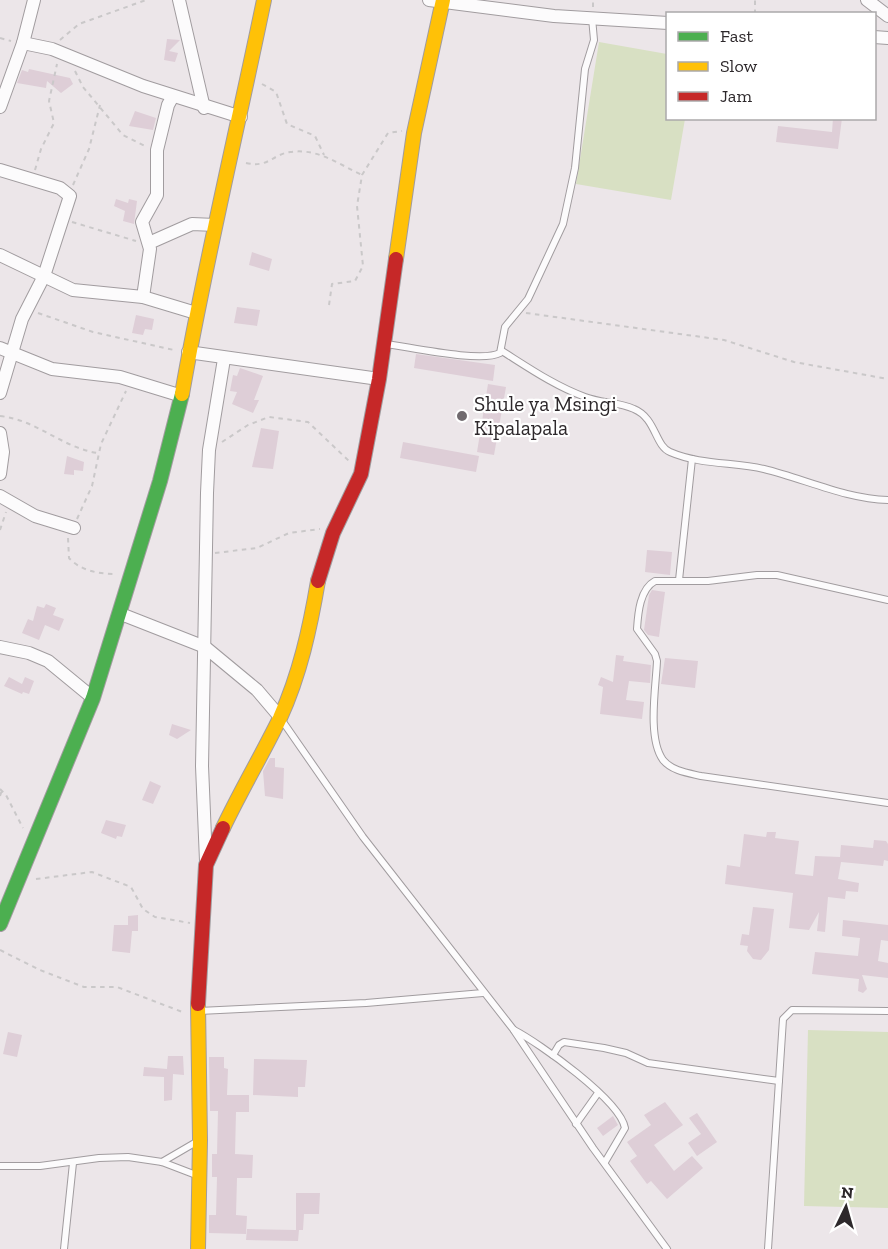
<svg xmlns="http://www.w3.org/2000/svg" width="888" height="1249" font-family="'Zilla Slab',serif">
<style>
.green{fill:#d8e0c3}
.building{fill:#deced7}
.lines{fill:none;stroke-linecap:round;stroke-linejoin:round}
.lane-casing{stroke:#a19c9f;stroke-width:8}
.street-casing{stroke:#a19c9f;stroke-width:14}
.fast-casing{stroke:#a19c9f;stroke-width:16}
.slow-casing{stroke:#a19c9f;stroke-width:16}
.jam-casing{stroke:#a19c9f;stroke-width:16}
.path{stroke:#cac8c9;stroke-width:2;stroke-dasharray:4.5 4.5;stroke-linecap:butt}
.lane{stroke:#fcfbfc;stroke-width:6}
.street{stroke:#fcfbfc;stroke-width:12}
.fast{stroke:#4caf50;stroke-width:14}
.slow{stroke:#ffc107;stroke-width:14}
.jam{stroke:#c62828;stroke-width:14}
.poi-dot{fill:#706a6e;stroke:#fff;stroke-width:2}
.labels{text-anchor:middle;stroke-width:4.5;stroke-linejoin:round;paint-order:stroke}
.poi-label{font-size:21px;fill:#2d282b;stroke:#fff;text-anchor:start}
</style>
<rect width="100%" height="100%" fill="#ece6e9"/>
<!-- green -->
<g class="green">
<polygon points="599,42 667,54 668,118 685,119 671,200 576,184"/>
<polygon points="808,1030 888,1032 888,1208 804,1206"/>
</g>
<!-- building -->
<g class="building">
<polygon points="167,39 180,40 169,51 178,53 175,62 164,60"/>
<polygon points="29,69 70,78 73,84 61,93 47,81 46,88 17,83 22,70 28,72"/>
<polygon points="135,111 156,118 153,130 129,126"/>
<polygon points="833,118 842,118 838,149 776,142 778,126 832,132"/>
<polygon points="116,199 128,203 129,199 137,201 134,224 123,221 125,211 114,206"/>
<polygon points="252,252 272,259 269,271 249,265"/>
<polygon points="237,307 260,310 257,326 234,323"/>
<polygon points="136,315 154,319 152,330 145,329 143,335 132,333"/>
<polygon points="416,354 495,365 493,381 414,368"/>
<polygon points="240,368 263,376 254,400 259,400 253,413 232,404 237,392 230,391 233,375 237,376"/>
<polygon points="488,384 506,387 494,455 477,452"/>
<polygon points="261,428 279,431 273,469 252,467"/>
<polygon points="403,442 479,456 476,472 400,458"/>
<polygon points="67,456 84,462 83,471 74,470 74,475 64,474"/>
<polygon points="647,550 672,552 670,575 645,572"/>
<polygon points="652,590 665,592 659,637 648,635 644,630 649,595"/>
<polygon points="46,604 56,608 53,615 64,619 59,631 45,625 39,640 22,633 28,619 33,621 37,606 44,608"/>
<polygon points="616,655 624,656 623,661 651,665 650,683 629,681 626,700 644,702 642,719 600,714 603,687 598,685 601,677 613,682"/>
<polygon points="665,658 698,661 695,688 661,684"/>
<polygon points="9,677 22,684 25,677 34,681 29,694 23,692 22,694 4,686"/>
<polygon points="172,724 191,730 177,739 169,735"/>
<polygon points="270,758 275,758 275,767 284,768 283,799 265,796 263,771"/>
<polygon points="150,781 161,786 153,804 142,800"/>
<polygon points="106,820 126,825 122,837 117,836 116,839 101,833"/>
<polygon points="767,832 776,832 775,838 799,841 795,874 813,876 815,856 840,857 841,845 873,848 874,840 886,841 888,844 888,861 884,860 883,866 841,862 838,879 859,883 858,892 846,891 845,899 828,897 825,932 817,931 819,912 809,930 789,928 793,893 725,884 727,865 740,867 744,834 766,837"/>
<polygon points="753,907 774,909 769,950 761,960 753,959 747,951 748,946 740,945 742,934 749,935"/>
<polygon points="138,915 138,931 132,931 130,953 112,951 114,925 128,925 128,916"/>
<polygon points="843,920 888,925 888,941 881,940 878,961 888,963 888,978 862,975 867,989 863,993 858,991 859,979 812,974 815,952 858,956 860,938 842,936"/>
<polygon points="8,1032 22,1035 17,1057 3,1054"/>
<polygon points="168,1056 183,1056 184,1075 173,1074 172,1100 164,1101 164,1077 143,1076 144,1067 167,1069"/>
<polygon points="209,1057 224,1057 224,1068 228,1069 227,1095 249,1095 249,1112 236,1112 235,1154 253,1155 252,1178 237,1178 236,1215 247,1216 246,1234 209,1233 209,1215 216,1215 217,1177 212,1177 212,1154 217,1154 218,1111 210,1111"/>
<polygon points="254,1059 307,1060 305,1087 298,1087 298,1097 253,1095"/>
<polygon points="665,1102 683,1125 654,1145 674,1171 692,1156 703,1168 667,1199 651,1181 647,1184 630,1161 637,1156 627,1142 651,1125 644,1115"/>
<polygon points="697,1113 717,1142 697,1156 688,1143 701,1134 689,1118"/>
<polygon points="613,1116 618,1125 603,1136 597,1128"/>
<polygon points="296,1193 320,1193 319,1214 304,1214 303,1230 299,1230 298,1241 246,1240 247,1229 296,1230"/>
</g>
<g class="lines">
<!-- lane casing -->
<g class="lane-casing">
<g id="lane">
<path d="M386 344C410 347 481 363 500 353L505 327 528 299 563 224 575 168 585 69 594 40 592 18"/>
<path d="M502 351C529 368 555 386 585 397 601 403 619 402 634 409 656 418 655 446 670 452 700 465 734 462 764 469 805 479 846 499 888 500"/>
<polyline points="679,580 692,459"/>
<path d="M888 600 777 575H757L708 581H655C640 589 638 613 637 629L655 654 657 661C656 686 647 738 663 760 672 771 688 773 701 776L888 803"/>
<polyline points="281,719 363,837 513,1029 593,1148 667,1249"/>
<polyline points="199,1011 366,1003 483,993"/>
<path d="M514 1030C539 1043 620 1100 625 1128L605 1162"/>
<polyline points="553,1055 559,1045 564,1042 604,1048 626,1053 648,1063 779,1081"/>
<polyline points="576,1124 598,1093"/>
<polyline points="162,1162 198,1141"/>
<polyline points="0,1166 40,1166 99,1158 128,1157 162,1162 196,1175"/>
<polyline points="64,1249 73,1163"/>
<polyline points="768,1249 783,1019 792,1010 888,1011"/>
</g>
</g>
<!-- street casing -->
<g class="street-casing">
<g id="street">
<polyline points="179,0 204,108"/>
<polyline points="429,0 554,16 668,23"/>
<polyline points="867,0 888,16"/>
<polyline points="874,37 888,38"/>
<polyline points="23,43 52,49 143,86 241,117"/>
<polyline points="0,107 23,43 34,0"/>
<polyline points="0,170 60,188 70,196 44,276 22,319 0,393"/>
<polyline points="149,243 192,224 215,225"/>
<polyline points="0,255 73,290 143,297 196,313"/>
<polyline points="143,297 150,249 142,222 157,195 157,150 168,105 173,96"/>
<polyline points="0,348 52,369 120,377 182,396"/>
<polyline points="188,352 379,379"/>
<polyline points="0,433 3,452 0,474"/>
<polyline points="0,496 35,516 74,528"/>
<polyline points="121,614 205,647 257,690 280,717"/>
<polyline points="0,647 29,653 48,661 93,698"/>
<polyline points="206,861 202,766 207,493 209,450 224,359"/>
</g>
</g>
<!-- fast casing -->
<g class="fast-casing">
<polyline id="fast" points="0,924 93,698 160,481 182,394"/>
</g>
<!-- slow casing -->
<g class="slow-casing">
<g id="slow">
<polyline points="396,259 414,133 443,0"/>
<path d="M182 394C205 262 237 131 264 0"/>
<path d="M223 828C241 790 262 755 280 718 300 674 310 628 318 581"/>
<polyline points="198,1004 200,1140 198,1249"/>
</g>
</g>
<!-- jam casing -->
<g class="jam-casing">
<g id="jam">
<polyline points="318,581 333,533 361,474 379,379 396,259"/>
<polyline points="198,1004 206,865 223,828"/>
</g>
</g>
<!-- path -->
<g class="path">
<polyline points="593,7 593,0"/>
<polyline points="755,14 755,0"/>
<polyline points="0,38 11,41"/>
<polyline points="60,40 79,24 146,0"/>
<polyline points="75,71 83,87 123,135 147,147"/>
<polyline points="262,84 276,92 287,124 315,136 324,155"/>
<path d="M246 163C269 168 271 155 290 152 318 148 338 164 362 175"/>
<polyline points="35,170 41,149 54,123 49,101 57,64"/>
<polyline points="73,185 89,149 100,105"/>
<polyline points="72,222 136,241"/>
<polyline points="329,305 332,284 355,281 363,266 357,206 362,175 388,133 402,131"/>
<polyline points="38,313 93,332 174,350"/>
<polyline points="526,313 724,340 794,362 888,379"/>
<path d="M0 416C37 420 61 447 97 453"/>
<polyline points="222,442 248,425 269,417 308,422 349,461"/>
<polyline points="77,519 92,486 101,444 126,391"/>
<polyline points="0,530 6,512"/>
<path d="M68 538 69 558C81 571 99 574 116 574"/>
<polyline points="215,553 257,548 289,533 320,529"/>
<polyline points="0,789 6,795 23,828"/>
<polyline points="0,796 2,790"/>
<polyline points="36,879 92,872 131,887 143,909 155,917 190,923"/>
<polyline points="0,950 40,970 84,987 117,987 185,1013"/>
</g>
<!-- lane -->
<use href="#lane" class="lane"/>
<!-- street -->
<use href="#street" class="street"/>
<!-- fast -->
<use href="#fast" class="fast"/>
<!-- slow -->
<use href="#slow" class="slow"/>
<!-- jam -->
<use href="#jam" class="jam"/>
</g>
<!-- markers -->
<circle class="poi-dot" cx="462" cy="416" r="6"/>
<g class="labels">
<!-- poi labels -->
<g class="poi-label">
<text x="474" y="411">Shule ya Msingi<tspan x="474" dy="24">Kipalapala</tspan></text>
</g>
</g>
<!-- legend -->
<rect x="666" y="12" width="210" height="108" fill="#ffffff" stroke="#aba9aa" stroke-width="1.5"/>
<rect x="678" y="32" width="30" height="9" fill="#4caf50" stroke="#aba9aa" stroke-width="1.5"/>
<text x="720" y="42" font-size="18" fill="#2d282b">Fast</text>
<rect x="678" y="62" width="30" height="9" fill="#ffc107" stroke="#aba9aa" stroke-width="1.5"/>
<text x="720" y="72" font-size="18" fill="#2d282b">Slow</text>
<rect x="678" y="92" width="30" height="9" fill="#c62828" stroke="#aba9aa" stroke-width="1.5"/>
<text x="720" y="102" font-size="18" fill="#2d282b">Jam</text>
<!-- north arrow -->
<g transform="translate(846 1207) rotate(5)" stroke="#ffffff" stroke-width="4.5" paint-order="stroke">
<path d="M0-4.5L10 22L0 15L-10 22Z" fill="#2d282b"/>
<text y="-9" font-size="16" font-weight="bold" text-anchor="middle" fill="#2d282b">N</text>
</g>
</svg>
